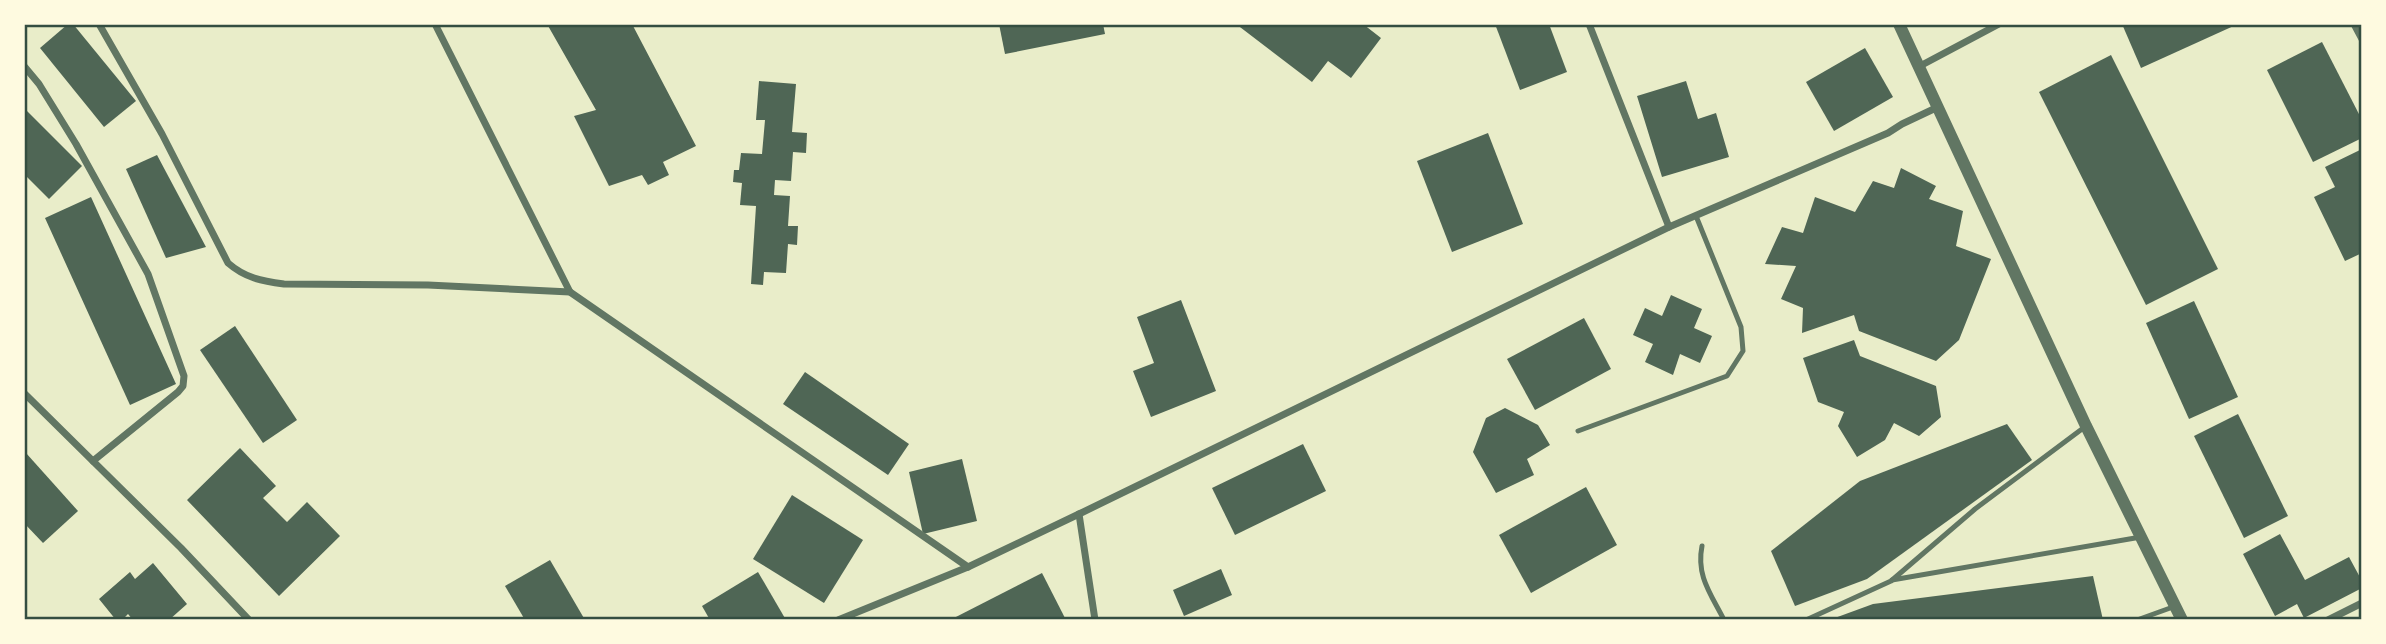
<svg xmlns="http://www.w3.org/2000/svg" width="2386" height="644" font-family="Cabin,sans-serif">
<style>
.building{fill:#4f6655}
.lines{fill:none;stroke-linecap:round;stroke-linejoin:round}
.service{stroke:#617663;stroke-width:5}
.minor{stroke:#617663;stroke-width:7}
.tertiary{stroke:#617663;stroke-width:12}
.neatline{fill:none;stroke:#344e41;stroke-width:2.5}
</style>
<rect width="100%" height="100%" fill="#e9edc9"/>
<!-- building -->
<g class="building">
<polygon points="68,24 73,24 136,101 104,127 40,48"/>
<polygon points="547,24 632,24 696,146 663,162 669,175 648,185 642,175 609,186 574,116 596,110"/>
<polygon points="999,24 1103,24 1105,34 1005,54"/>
<polygon points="1236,24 1363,24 1381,38 1351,78 1328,61 1312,82"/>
<polygon points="1495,24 1549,24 1567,72 1520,90"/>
<polygon points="2122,24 2238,24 2141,68"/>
<polygon points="2322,42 2362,120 2362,138 2313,162 2267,70"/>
<polygon points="1865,48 1893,97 1834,131 1806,82"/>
<polygon points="2111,55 2218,269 2146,305 2039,92"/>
<polygon points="759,81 796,84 792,132 807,133 806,153 793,152 791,181 775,180 774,195 790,196 788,226 798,226 797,245 788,244 786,273 764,272 763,285 751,284 756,206 740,205 742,183 733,182 734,170 739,170 741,153 762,154 765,120 756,120"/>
<polygon points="1686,81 1698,119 1716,113 1729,157 1662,177 1637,96"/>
<polygon points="24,108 82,166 49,199 24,174"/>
<polygon points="1488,133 1523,224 1452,252 1417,161"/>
<polygon points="2362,149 2362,253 2345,261 2314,197 2335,187 2325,167"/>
<polygon points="157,155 206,247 166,258 126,169"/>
<polygon points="1901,168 1936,186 1929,199 1963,211 1956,246 1991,259 1959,340 1936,361 1859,331 1854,315 1802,333 1803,308 1781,299 1796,266 1765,264 1782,227 1803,233 1815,197 1855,212 1873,181 1894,188"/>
<polygon points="91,197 176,384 130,405 45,218"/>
<polygon points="1671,295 1702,309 1694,328 1712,336 1700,363 1680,354 1673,375 1645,362 1653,344 1633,335 1645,308 1662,316"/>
<polygon points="1181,300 1216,391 1151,417 1133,371 1154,363 1137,317"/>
<polygon points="2194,301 2238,397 2189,419 2146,323"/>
<polygon points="1584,318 1611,369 1535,410 1507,359"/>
<polygon points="235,326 297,420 263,443 200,350"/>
<polygon points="1854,340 1860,356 1936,386 1941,417 1919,436 1894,423 1885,440 1857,457 1838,426 1844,412 1818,402 1803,358"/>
<polygon points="805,372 909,444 888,475 783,404"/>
<polygon points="1505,408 1538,425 1550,445 1527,459 1534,475 1496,493 1473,452 1486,418"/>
<polygon points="2238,414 2288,516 2244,538 2194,436"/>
<polygon points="2007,424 2032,460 1867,579 1795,606 1771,551 1860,481"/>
<polygon points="1303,444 1326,491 1235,535 1212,488"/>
<polygon points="240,448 276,486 263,498 287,522 307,502 340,536 279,596 187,500"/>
<polygon points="26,453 78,511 43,543 24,523"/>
<polygon points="962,459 977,521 923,534 909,472"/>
<polygon points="1586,487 1617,545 1531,593 1499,535"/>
<polygon points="792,495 863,540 824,603 753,559"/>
<polygon points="2280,534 2305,580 2349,557 2362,581 2362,588 2304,618 2297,604 2275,616 2243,554"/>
<polygon points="550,560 585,620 525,620 505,586"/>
<polygon points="153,563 187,604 169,620 133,620 128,614 122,620 116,620 99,599 130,572 135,579"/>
<polygon points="1221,569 1232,595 1184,616 1173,590"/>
<polygon points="758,572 786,620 710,620 702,606"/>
<polygon points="1042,573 1066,620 950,620"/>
<polygon points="2093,576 2103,620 1832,619 1873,604"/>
</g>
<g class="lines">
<!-- service -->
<g class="service">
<polyline points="1578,431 1727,376 1743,351 1741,327 1696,216"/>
<path d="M1702 546C1696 576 1711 594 1724 620"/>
<polyline points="1892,580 2141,537"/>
<polyline points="1806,620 1891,581 1975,509 2086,426"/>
<polyline points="2137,620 2173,607"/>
</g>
<!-- minor -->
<g class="minor">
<path d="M99 24 162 134 228 263C245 278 262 281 284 284L428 285 570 292 968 567"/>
<polyline points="435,24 570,292"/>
<polyline points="1589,24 1669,227"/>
<polyline points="2354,24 2362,39"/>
<polyline points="24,66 39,84 76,144 148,274 184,376 183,386 178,392 93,461"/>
<polyline points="1920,66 1999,24"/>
<polyline points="24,393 181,548 249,620"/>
<polyline points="1079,514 1095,620"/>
<polyline points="838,620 968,567 1079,514 1669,227 1888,133 1902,124 1938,107"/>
<polyline points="2328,620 2362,603"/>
</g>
<!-- tertiary -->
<polyline class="tertiary" points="1899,24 2086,426 2182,620"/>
</g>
<!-- border -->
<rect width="2386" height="644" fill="none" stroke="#fefae0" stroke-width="52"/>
<rect x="26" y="26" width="2334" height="592" class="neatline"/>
</svg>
